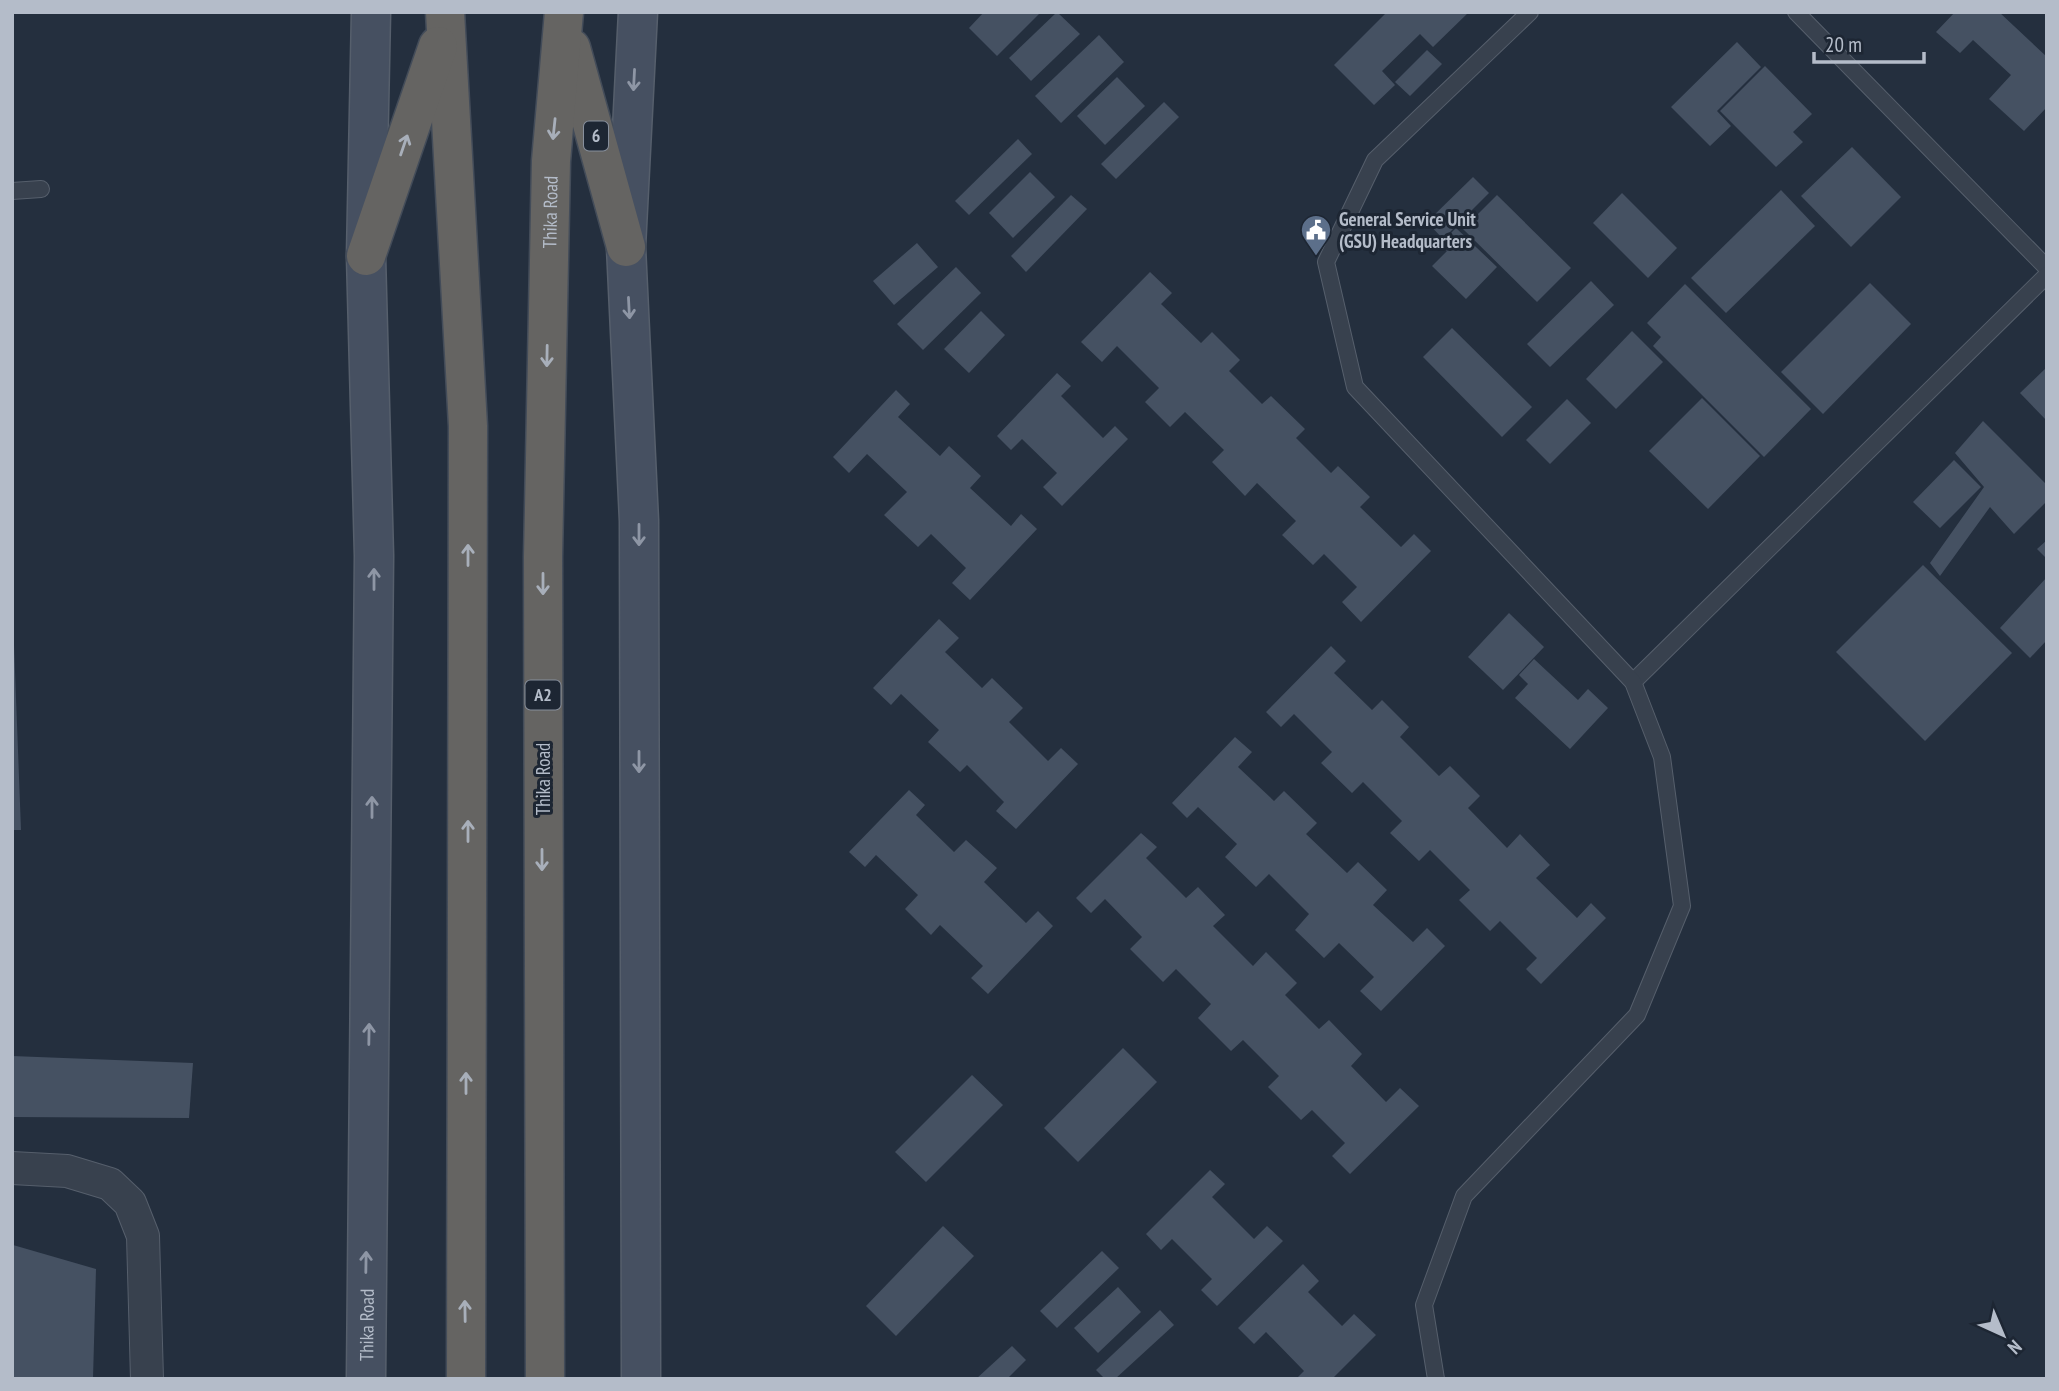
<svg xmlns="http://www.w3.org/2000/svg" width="2059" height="1391" font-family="'PT Sans Narrow',sans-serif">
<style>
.building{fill:#455162}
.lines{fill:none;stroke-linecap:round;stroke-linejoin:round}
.service-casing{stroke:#565f6c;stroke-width:18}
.minor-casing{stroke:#565f6c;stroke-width:34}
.secondary-casing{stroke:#565f6c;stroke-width:41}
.trunk-casing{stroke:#434c59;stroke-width:41}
.service{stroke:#38414e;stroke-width:16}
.minor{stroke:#38414e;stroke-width:32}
.secondary{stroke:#465061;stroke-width:38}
.trunk{stroke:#656462;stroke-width:38}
.oneway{stroke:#8e96a5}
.oneway2{stroke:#a8afba}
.labels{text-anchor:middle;stroke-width:6;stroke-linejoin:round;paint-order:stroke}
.shield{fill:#1d2633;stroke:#878f9c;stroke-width:2}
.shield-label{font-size:18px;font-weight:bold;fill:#b4bcc9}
.street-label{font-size:19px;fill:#b4bcc9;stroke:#1d2633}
.poi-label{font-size:19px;font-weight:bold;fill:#b4bcc9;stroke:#1d2633;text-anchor:start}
</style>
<rect width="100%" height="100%" fill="#242f3e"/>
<!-- building -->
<g class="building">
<polygon points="984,12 1041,12 997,56 969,28"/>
<polygon points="1057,12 1080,34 1031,81 1009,58"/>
<polygon points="1387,12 1469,12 1433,47 1420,34 1382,71 1395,85 1374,105 1334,65"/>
<polygon points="1955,12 1999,12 2047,57 2047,107 2024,131 1989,99 2011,75 1973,40 1960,53 1936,32"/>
<polygon points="1099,35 1124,62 1061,123 1035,96"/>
<polygon points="1737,42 1761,67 1717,111 1731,126 1710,146 1671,107"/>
<polygon points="1427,50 1442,64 1410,96 1395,82"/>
<polygon points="1765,66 1812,114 1793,132 1803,142 1776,167 1720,111"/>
<polygon points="1117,77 1145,106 1105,145 1077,116"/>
<polygon points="1164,102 1179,117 1116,179 1101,164"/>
<polygon points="1018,139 1032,154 969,215 955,201"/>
<polygon points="1852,147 1901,197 1851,247 1801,196"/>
<polygon points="1030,172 1055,197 1013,238 989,213"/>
<polygon points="1473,177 1489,193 1443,239 1427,222"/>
<polygon points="1781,190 1815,226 1726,313 1691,278"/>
<polygon points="1622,193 1677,248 1648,278 1593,223"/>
<polygon points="1071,195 1087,209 1026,272 1011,256"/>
<polygon points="1497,195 1571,268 1537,302 1463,229"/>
<polygon points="1456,228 1497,267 1466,299 1432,266 1447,251 1440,244"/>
<polygon points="917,243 938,267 894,305 873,281"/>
<polygon points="956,267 981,293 923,350 897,324"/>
<polygon points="1150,272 1172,293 1161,304 1201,343 1212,332 1240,360 1229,371 1262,404 1271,396 1305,429 1296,438 1331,473 1338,466 1370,497 1360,507 1401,547 1414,534 1431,551 1361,622 1342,602 1357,587 1324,554 1313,565 1282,535 1296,521 1257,483 1245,496 1212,462 1224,450 1185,412 1170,427 1145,402 1159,388 1117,346 1102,362 1081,342"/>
<polygon points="1591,281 1614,305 1550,367 1527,344"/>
<polygon points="1870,283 1911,324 1823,414 1781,372"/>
<polygon points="1685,284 1811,409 1764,457 1653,346 1661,337 1647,323"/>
<polygon points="981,311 1005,335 969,373 944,349"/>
<polygon points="1452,328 1532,407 1502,437 1423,357"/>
<polygon points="1632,331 1663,362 1616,409 1586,379"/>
<polygon points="2047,367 2047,421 2020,393"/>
<polygon points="1057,373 1071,386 1061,396 1103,438 1115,426 1128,439 1062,506 1043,487 1057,473 1022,439 1011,450 997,436"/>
<polygon points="896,390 910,404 898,417 940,456 949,446 981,476 970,488 1011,526 1021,514 1037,529 970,600 952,583 966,568 931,534 918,547 884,515 907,492 867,454 849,473 833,457"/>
<polygon points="1702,398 1760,456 1708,509 1649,451"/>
<polygon points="1567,399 1591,423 1550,464 1526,440"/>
<polygon points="1983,421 2047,485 2047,501 2014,534 1990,507 1940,576 1930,563 1984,487 1955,453"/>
<polygon points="1954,460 1981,487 1940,528 1913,502"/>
<polygon points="2047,540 2047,559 2037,549"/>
<polygon points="1923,565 2012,653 1925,741 1836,652"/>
<polygon points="2047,577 2047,640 2030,658 2000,628"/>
<polygon points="12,592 21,830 12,830"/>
<polygon points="1509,613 1544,647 1503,690 1468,657"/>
<polygon points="939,619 959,638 945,652 982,688 992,678 1023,708 1009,722 1048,761 1061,748 1078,764 1016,829 996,811 1004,802 967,765 960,772 928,742 939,730 901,694 891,705 873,688"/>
<polygon points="1331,646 1346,661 1334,673 1372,710 1382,700 1409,727 1400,737 1439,776 1450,766 1480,796 1468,808 1507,848 1520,834 1550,865 1536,878 1577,918 1591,903 1606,918 1541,984 1526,969 1537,958 1500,921 1490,931 1459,900 1470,890 1430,850 1419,861 1390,833 1402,821 1363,782 1352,793 1321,763 1332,752 1294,714 1281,727 1266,712"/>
<polygon points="1534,659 1578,700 1588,689 1608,708 1570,749 1515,698 1528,684 1519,675"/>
<polygon points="1235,737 1252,752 1238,767 1274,801 1284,791 1317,823 1306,834 1347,873 1358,862 1387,890 1373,905 1413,942 1427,928 1445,946 1381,1011 1360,991 1374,977 1339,943 1324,958 1295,930 1309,914 1269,874 1256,887 1225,857 1237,844 1198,807 1187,818 1172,803"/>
<polygon points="909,790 925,805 916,815 954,852 966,840 997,868 984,882 1026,923 1038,911 1053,926 988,994 971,978 983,966 940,925 931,935 905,909 918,895 876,855 865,867 849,852"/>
<polygon points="1141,833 1157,847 1146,858 1186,898 1198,887 1225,915 1213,926 1253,966 1266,952 1297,983 1285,995 1319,1029 1329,1020 1362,1054 1351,1066 1386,1102 1400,1088 1419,1106 1350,1174 1332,1156 1345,1143 1312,1110 1301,1120 1268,1087 1279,1076 1243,1040 1231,1051 1198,1018 1211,1004 1176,969 1163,982 1130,949 1142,937 1105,899 1091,913 1076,898"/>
<polygon points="1123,1048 1157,1082 1078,1162 1044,1128"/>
<polygon points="12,1056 193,1063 189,1118 12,1117"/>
<polygon points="972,1075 1003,1105 926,1182 895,1152"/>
<polygon points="1210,1170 1225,1184 1212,1197 1254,1239 1267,1226 1283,1241 1217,1306 1201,1290 1212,1279 1172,1239 1161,1250 1146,1234"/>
<polygon points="943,1226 974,1256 896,1336 866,1306"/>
<polygon points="13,1245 96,1269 93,1379 14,1379"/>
<polygon points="1102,1251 1119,1268 1057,1328 1040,1311"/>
<polygon points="1303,1264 1319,1281 1308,1292 1342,1326 1354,1314 1376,1335 1332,1379 1296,1379 1304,1371 1266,1332 1254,1344 1238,1328"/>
<polygon points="1118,1287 1141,1312 1098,1353 1074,1328"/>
<polygon points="1160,1310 1174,1325 1115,1379 1105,1379 1096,1370"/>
<polygon points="1012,1346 1026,1360 1007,1379 976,1379"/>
</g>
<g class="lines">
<!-- service casing -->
<g class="service-casing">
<g id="service">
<polyline points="1796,12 2047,268"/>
<polyline points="12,191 41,189"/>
<polyline points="1633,682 2047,275"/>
<polyline points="1436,1379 1424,1305 1464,1196 1637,1015 1682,906 1662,757 1633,682 1355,387 1326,262 1375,160 1530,12"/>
</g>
</g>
<!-- minor casing -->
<g class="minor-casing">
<polyline id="minor" points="12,1168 67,1171 110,1184 130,1203 143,1236 147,1379"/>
</g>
<!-- secondary casing -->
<g class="secondary-casing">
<g id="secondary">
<polyline points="638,12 626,247 639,521 641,1379"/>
<path id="s1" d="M366 1379 374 556 366 256 371 12"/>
</g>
</g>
<!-- trunk casing -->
<g class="trunk-casing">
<g id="trunk">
<polyline points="445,12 468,426 466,1379"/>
<polyline points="571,48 626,247"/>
<polyline points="366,256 438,46"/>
<path id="s2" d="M545 1379 543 557 551 161 564 12"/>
</g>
</g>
<!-- service -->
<use href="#service" class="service"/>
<!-- minor -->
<use href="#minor" class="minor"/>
<!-- secondary -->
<use href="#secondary" class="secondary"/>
<!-- trunk -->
<use href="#trunk" class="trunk"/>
</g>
<!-- one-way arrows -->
<defs><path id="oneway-shaft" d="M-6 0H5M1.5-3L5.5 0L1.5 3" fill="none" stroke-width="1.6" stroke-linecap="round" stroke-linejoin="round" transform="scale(1.75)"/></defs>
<g class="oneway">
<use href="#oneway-shaft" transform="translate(634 80) rotate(93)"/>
<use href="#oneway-shaft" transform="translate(629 308) rotate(87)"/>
<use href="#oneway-shaft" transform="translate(639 535) rotate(90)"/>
<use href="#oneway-shaft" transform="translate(374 579) rotate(-90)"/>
<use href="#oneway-shaft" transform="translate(639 762) rotate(90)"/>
<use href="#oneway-shaft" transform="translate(372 807) rotate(-90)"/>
<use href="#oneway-shaft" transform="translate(369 1034) rotate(-89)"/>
<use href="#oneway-shaft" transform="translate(366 1262) rotate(-89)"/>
</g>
<g class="oneway2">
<use href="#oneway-shaft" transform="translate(554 129) rotate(96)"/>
<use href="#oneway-shaft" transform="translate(404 145) rotate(-71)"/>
<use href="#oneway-shaft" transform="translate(547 356) rotate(91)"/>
<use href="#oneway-shaft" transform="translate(468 555) rotate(-90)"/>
<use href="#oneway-shaft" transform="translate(543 584) rotate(90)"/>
<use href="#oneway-shaft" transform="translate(468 831) rotate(-90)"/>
<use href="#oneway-shaft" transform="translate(542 860) rotate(90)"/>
<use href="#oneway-shaft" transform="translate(466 1083) rotate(-90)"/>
<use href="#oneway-shaft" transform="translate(465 1311) rotate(-91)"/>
</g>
<!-- icons -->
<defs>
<g id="civic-pin" transform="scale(1.575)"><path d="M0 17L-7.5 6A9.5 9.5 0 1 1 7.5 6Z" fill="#5c6f8a" stroke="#1d2633"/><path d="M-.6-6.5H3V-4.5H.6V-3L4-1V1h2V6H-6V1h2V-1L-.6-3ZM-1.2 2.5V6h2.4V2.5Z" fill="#fff"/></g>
</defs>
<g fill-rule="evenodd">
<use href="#civic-pin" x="1316" y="230"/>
</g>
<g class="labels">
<!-- shield labels -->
<g class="shield">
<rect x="584" y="121.5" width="24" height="29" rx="5"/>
<rect x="525.5" y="680.5" width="35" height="29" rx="5"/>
</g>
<g class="shield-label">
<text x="596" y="142">6</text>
<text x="543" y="701">A2</text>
</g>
<!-- street labels -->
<g class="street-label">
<text dy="7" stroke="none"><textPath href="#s2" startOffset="1167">Thika Road</textPath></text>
<text transform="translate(543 779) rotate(-90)" y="7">Thika Road</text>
<text dy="7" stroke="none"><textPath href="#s1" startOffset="54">Thika Road</textPath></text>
</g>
<!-- poi labels -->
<g class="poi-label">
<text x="1339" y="226">General Service Unit<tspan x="1339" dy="22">(GSU) Headquarters</tspan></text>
</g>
</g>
<!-- border -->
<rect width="2059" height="1391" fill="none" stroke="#b4bcc9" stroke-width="28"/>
<!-- north arrow -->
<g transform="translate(2003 1335) rotate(136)" stroke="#1d2633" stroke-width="5" paint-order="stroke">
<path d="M0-5L12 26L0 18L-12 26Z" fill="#b4bcc9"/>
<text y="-10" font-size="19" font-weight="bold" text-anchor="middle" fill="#b4bcc9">N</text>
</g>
<!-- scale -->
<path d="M1814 52v10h110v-10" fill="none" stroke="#b4bcc9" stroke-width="3.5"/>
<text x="1825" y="52" font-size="21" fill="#b4bcc9" stroke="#1d2633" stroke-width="5" paint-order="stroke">20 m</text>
</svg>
